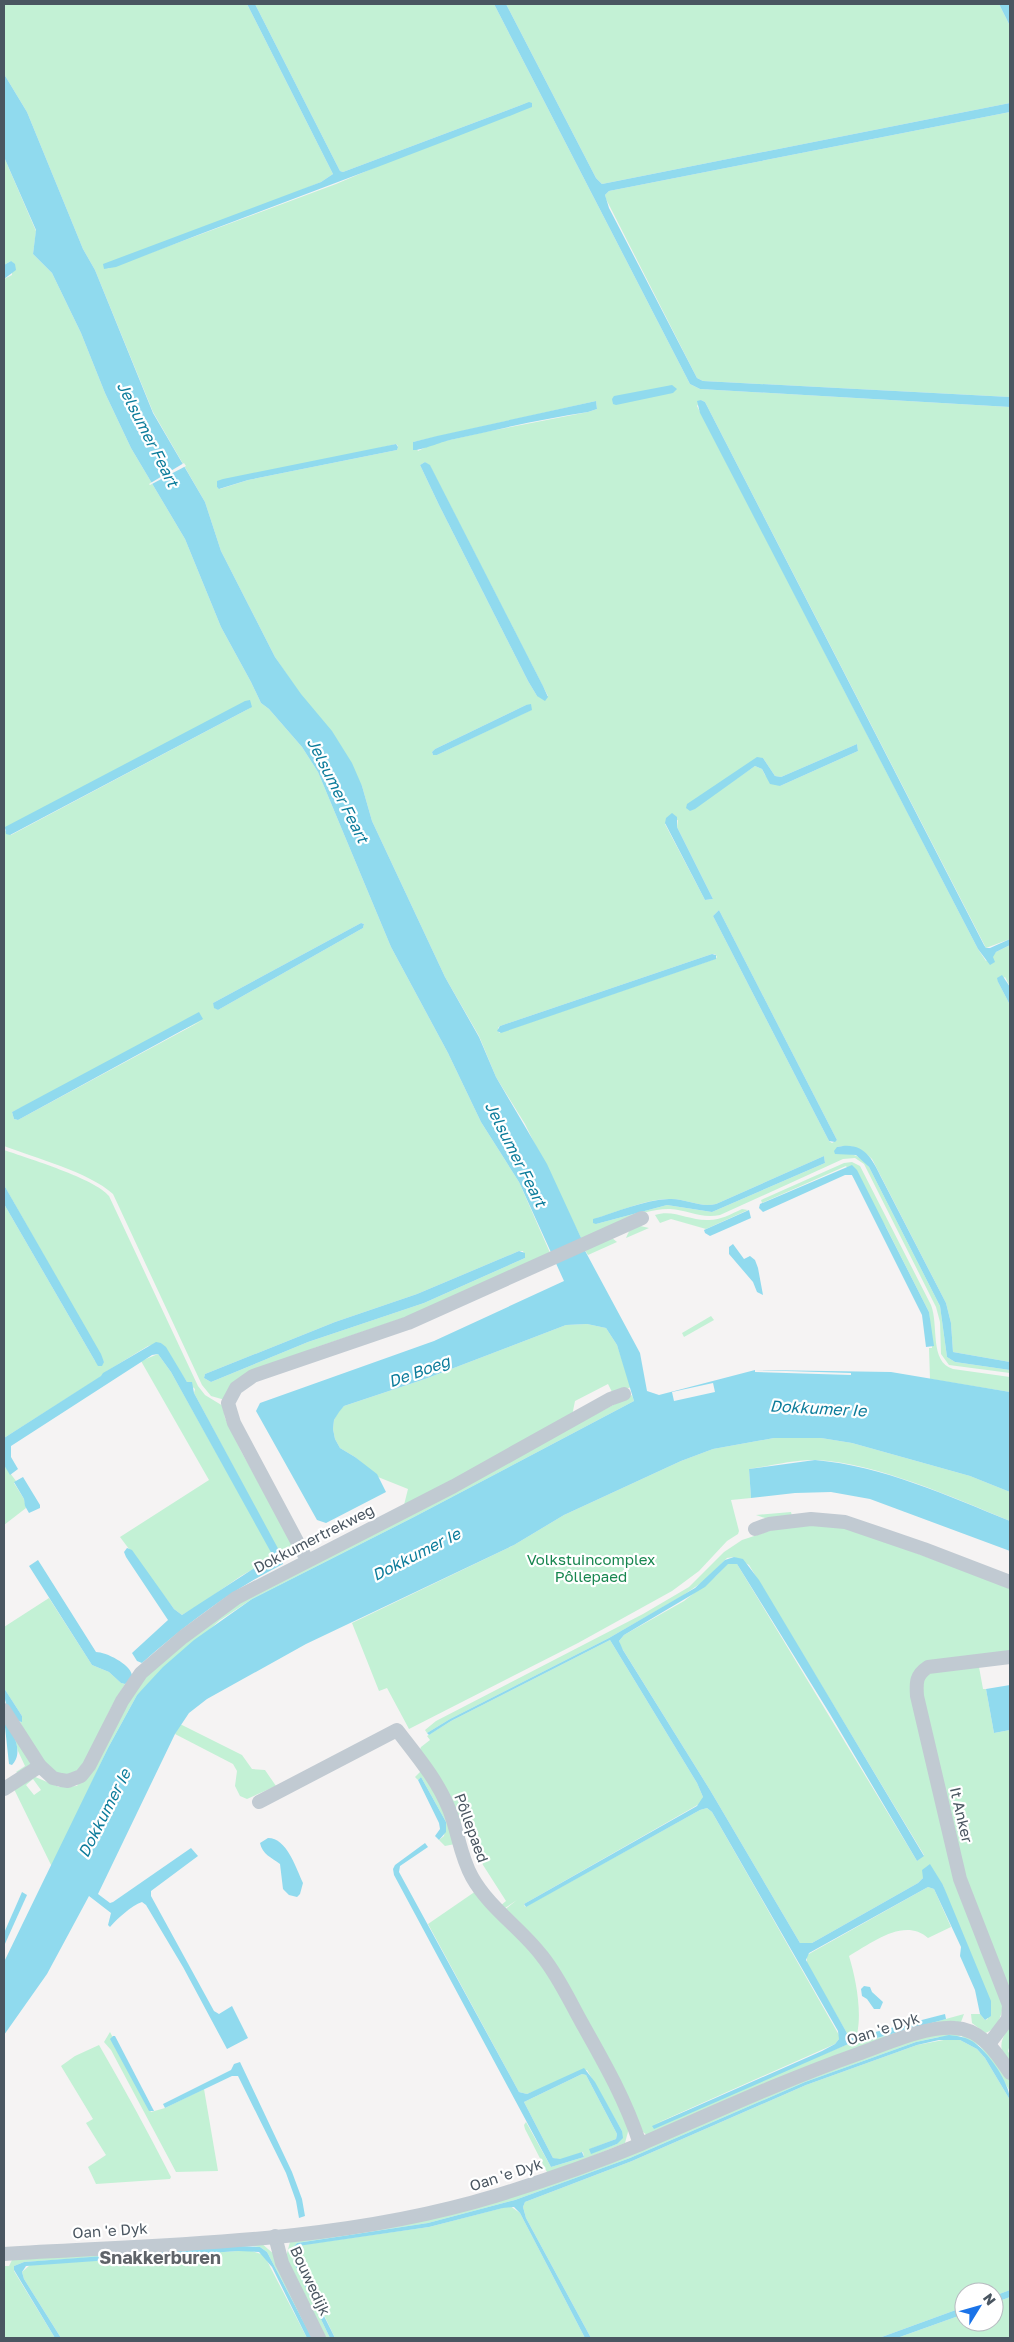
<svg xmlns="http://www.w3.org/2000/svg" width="1014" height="2342" font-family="'Golos Text',sans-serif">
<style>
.green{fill:#c3f1d5;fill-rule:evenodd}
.water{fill:#90daee}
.pier{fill:#f5f3f3}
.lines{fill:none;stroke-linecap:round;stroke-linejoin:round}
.street{stroke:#c1cad2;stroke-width:14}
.labels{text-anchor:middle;stroke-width:4.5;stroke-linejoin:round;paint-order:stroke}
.street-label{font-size:15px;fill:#4a5661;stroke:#fff}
.park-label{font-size:15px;fill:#17864f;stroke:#fff}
.water-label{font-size:16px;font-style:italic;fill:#0c7c9b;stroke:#fff}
.quarter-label{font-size:18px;font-weight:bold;fill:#5f6368;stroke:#fff}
</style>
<rect width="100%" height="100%" fill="#f5f3f3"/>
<!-- green -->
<g class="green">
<path d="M4 4H247L333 174 321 182 107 269 336 184 529 102 343 172 340 171 255 4H494L690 384 700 389 1010 407V939L986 948 705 402 701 400 697 406 978 949 986 961 996 952 1010 945V987L1005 977 998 982 1010 1005V1362L953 1352 951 1323 946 1303 872 1159C861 1148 851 1144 837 1147L843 1154C856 1153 861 1158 869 1167L940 1306 947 1357 955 1362 1010 1370V1373L949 1365 941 1354 940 1322 936 1307 864 1164 855 1158 843 1159 720 1215C701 1219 688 1210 670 1209 640 1208 608 1229 582 1240L525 1124 496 1077 479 1036 445 977 372 821 362 786 275 657 221 551 205 502 153 412 95 270 83 249 27 112 4 74ZM596 401 597 409 588 412 485 432 432 444 418 451 413 442ZM396 444 398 446 397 450 248 480 220 489 217 487ZM425 462 430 466 548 696H537L528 681 439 505 420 465ZM526 705 531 710 437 755H433L432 752 435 749ZM857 744 858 751 780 786 765 775 762 769 755 766 690 811 763 758 775 776 781 777ZM678 820 677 827 713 899 705 900 665 824ZM719 910 837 1140 832 1143 829 1141 713 916ZM712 954H715L717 957 715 959 499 1033 498 1028 500 1026ZM824 1156 825 1163 712 1212 667 1205 596 1224 597 1218C620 1211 646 1199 669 1199 686 1198 699 1208 716 1204Z"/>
<polygon points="506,4 999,4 1010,26 1010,103 602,184 596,178"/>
<polygon points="1010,112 1010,397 703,381 697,378 606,199 605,195 609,191"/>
<path d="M4 157 36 231 33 254 52 273 81 333 105 393 131 448 185 539 221 627 251 682 261 703 269 709 302 747 318 772 391 947 448 1053 481 1122 519 1182 551 1255 406 1317 314 1348 225 1400 211 1396 202 1385 113 1194C89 1172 35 1158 4 1146V279L12 275 11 261 4 265ZM252 707 11 835 4 830 92 783ZM361 923 364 924 363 928 218 1010 215 1008 213 1003ZM203 1020 18 1120 14 1119 12 1112ZM519 1251H523L525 1258 424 1303 308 1342 211 1382 204 1378 205 1374 335 1322 417 1294Z"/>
<path d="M4 1150C27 1158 96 1179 109 1196L198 1386 205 1395 223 1406 225 1418 241 1451 293 1545V1553L282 1558 194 1393 195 1389 187 1382 161 1343 148 1346 107 1371 102 1376 4 1438V1204L95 1361 104 1362 4 1185Z"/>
<path d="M852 1162 860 1166 931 1305C939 1325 929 1362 953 1369L1010 1377V1392L930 1379 929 1348H932L929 1312 886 1227 846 1166 762 1203 761 1200 844 1163Z"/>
<path d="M742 1209 748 1210 706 1229 671 1219 660 1223 655 1215C674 1209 689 1221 709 1220 721 1220 731 1214 742 1209Z"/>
<polygon points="636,1225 649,1228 626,1238 630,1229"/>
<polygon points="612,1238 617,1242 588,1255 583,1247"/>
<polygon points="711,1316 714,1320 684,1337 682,1333"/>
<polygon points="587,1324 606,1328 617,1345 631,1387 613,1394 608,1384 575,1401 572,1416 403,1509 408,1489 378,1477 355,1457 340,1448 335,1439 333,1429 334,1420 338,1412 344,1406 425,1379 566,1325"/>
<polygon points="158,1354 171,1372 273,1554 271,1559 241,1576 199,1605 182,1615 174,1609 120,1537 209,1480 141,1361"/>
<path d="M632 1395 634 1401 414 1517 252 1599 219 1621 137 1695 108 1748 52 1867 13 1787 33 1776 59 1787 77 1786 141 1681 222 1612ZM33 1779 41 1790 34 1795 26 1785Z"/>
<path d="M774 1438H821L852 1443 970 1476 1010 1492V1521C955 1498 876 1463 817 1460 795 1459 771 1466 749 1469L751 1498 731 1500 739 1531 738 1534 727 1541 699 1571 672 1591 578 1643 409 1729 387 1688 379 1691 352 1623 514 1545 564 1515 681 1461 713 1449Z"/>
<polygon points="4,1465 16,1481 14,1483 24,1499 26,1508 4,1525"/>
<polygon points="791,1512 792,1516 765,1518 756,1515"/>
<path d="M812 1525 842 1527 857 1531 1010 1588V1651L917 1668 910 1683 1003 2005C1001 2017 998 2029 985 2033L972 2023 971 2014H980L985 2020 988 2019 943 1885 924 1873 923 1878 918 1883 812 1943H800L710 1790 620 1645 619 1641 624 1635 684 1601 716 1576 728 1563 737 1564 917 1861 924 1855 749 1565 734 1557 727 1558 704 1581 682 1596 609 1638 450 1719 427 1733 425 1730 436 1721 643 1614 689 1587 724 1552 742 1540 775 1529Z"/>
<path d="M49 1598 92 1665 109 1672 121 1683 125 1684C119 1694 113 1703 108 1714 97 1738 83 1793 48 1769 41 1764 25 1731 20 1722L22 1721V1716L4 1688V1627Z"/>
<polygon points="610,1640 697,1783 703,1797 701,1803 524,1904 525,1907 700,1810 707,1808 712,1812 839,2035 839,2039 835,2044 653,2125 853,2042 866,2041 964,2014 961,2022 647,2135 643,2132 569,1992 503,1911 517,1900 502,1910 499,1907 506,1901 483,1865 465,1820 457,1823 419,1752 421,1747 430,1740 427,1736 451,1721"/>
<polygon points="979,1667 983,1689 986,1689 994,1733 1010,1730 1010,1992 965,1877 921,1697 923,1678 930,1672"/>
<polygon points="180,1724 242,1755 252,1769 265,1770 276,1786 247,1799 240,1796 235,1786 237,1771 233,1764 175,1734"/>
<polygon points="14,1735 31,1764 18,1773 16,1772 25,1766 18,1751"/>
<polygon points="423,1769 439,1795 455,1844 445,1846 439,1840 444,1836 446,1822 421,1777 418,1780 415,1777"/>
<path d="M928 1887 934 1889 951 1927 928 1938C904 1917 872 1943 849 1956 856 1979 863 2015 856 2038L848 2035 807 1964V1955Z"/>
<polygon points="476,1891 541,1960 617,2095 629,2128 625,2143 548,2174 525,2129 524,2125 526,2122 551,2167 584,2157 583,2152 560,2160 553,2158 524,2102 582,2074 586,2075 617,2134 616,2139 590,2149 591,2153 617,2144 622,2131 587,2070 527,2094 519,2092 428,1924"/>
<path d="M1010 2026V2045L1008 2051 1010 2055V2066C999 2049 998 2043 1010 2026Z"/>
<polygon points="110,2032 151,2112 165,2108 204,2089 218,2171 176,2172 111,2050 104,2042"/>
<polygon points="944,2032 973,2037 999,2062 1010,2080 1010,2091 980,2046 961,2036 939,2037 916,2042 805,2082 630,2158 515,2200 428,2223 297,2243 291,2254 294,2263 330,2338 325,2338 286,2257 290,2242 443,2214 883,2049"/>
<polygon points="949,2039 960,2040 977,2049 985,2058 1010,2100 1010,2290 994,2296 994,2292 964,2292 964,2307 879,2338 591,2338 526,2218 523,2207 525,2202 632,2161 806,2085 917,2045"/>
<path d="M99 2045C124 2088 148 2132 171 2177L170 2179 96 2184 88 2167 106 2155 86 2123 93 2119 61 2066 75 2056Z"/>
<polygon points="510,2206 520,2213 585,2338 335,2338 295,2254 296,2249 301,2245 429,2227"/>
<polygon points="261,2243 275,2255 312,2338 267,2252 260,2247 252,2246 24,2262 14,2266 14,2271 55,2338 4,2338 4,2266 9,2266 12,2260"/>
<polygon points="238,2251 252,2251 264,2255 307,2338 61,2338 24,2279 22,2272 30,2265"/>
<polygon points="1010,2297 1010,2338 897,2338 964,2314 964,2322 994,2322 994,2303"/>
</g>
<!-- water -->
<g class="water">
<path d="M247 4H255L340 171 343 172 529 102 532 103V107C394 163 254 212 116 267L104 269 103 264 321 182 333 174Z"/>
<polygon points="494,4 506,4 596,178 602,184 1010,103 1010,112 609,191 605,195 609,208 697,378 703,381 1010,397 1010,407 700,389 690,384"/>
<polygon points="999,4 1010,4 1010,26"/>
<path d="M4 74 27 112 83 249 95 270 153 413 205 502 221 551 275 657 301 694 332 731 352 763 362 786 372 821 445 977 479 1037 496 1077 547 1164 582 1240 583 1247 640 1353 647 1391 659 1395 755 1370 891 1372 1010 1392V1492L970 1476 852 1443 821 1438H774L713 1449 681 1461 564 1515 514 1545 306 1644 207 1699 189 1713 175 1734 98 1894 110 1903 113 1902 191 1848 198 1856 151 1891V1896L214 2011 219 2014 232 2006 248 2038 227 2049 183 1967 146 1905 142 1902C131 1906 118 1918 110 1927L108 1925 111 1913 89 1896 47 1974 4 2035V1962L108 1748 137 1695 163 1667 194 1640 252 1599 414 1517 634 1401 617 1345 606 1328 587 1324 566 1325 425 1379 344 1406 339 1412 334 1420 333 1429 335 1439 340 1448 355 1457 377 1474 386 1492 326 1523 317 1520 256 1411 260 1403 434 1341 564 1281 519 1182 481 1122 448 1053 391 947 318 772 302 747 269 709 261 703 251 682 221 627 185 539 131 448 105 393 81 333 52 273 33 254 36 230 4 157Z"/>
<polygon points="11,261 15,264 16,270 4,279 4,265"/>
<polygon points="672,385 677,389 673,393 616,405 613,404 612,399 614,396"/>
<polygon points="701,400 705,402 984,945 986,948 990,948 1010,939 1010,945 996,952 993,957 995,962 990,965 978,949 700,413 697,401"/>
<path d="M596 401 597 409 588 412C541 419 495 430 450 440 441 442 420 451 413 450V442L437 436Z"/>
<polygon points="396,444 398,447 397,450 248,480 219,489 217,487 217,481 223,479"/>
<polygon points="425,462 430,465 543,686 548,697 545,701 537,696 528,681 439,505 420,465"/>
<polygon points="250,700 252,707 10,835 6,834 5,827 245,701"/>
<polygon points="531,704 532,710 437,755 433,755 432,752 435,749 526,705"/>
<polygon points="857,744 858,751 780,786 770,784 762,769 755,766 695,809 690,811 686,808 687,804 757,757 763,758 775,776 781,777"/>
<polygon points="672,813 677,817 677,827 713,899 705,900 665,823 666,818"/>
<polygon points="719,910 837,1140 835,1142 829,1141 713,916"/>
<polygon points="361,923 364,924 363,928 218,1010 214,1008 213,1003"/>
<polygon points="712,954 716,955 716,959 501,1033 497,1031 500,1026"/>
<polygon points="1002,975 1010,987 1010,1005 998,982 997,978"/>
<polygon points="199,1012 203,1019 18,1120 14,1119 12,1112"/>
<path d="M843 1146C866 1144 873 1161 882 1179L946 1303 951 1323 953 1352 1010 1362V1370L955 1362 947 1357 940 1306 869 1167 856 1155 835 1154 834 1151 837 1147Z"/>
<path d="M824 1156 825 1163 712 1212 667 1205 596 1224 593 1223V1219C617 1212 644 1200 669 1199 686 1198 699 1208 716 1204Z"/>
<polygon points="852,1165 857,1170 929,1312 934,1346 926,1347 922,1315 852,1175 845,1175 763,1212 759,1208 760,1204"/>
<polygon points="4,1185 101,1354 104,1362 102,1366 98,1366 95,1361 4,1204"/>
<polygon points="749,1210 751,1218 710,1236 705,1233 704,1230"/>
<polygon points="733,1244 744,1259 750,1256 755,1260 758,1268 763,1295 757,1292 753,1282 729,1254 729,1247"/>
<polygon points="519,1251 525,1253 525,1258 424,1303 308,1342 211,1382 204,1378 205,1374 335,1322 417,1294"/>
<path d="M156 1342 161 1343 166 1347 187 1382H192L194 1393 281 1554 283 1564C231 1590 185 1625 142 1663L137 1661 132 1653 168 1620 126 1557 124 1552 127 1548 132 1550 174 1609 182 1615 273 1556 171 1372 158 1354 152 1355 11 1446V1457L18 1469 10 1475 4 1465V1438L101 1376 103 1373Z"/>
<path d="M815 1460C883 1466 948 1496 1010 1521V1551L870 1499 831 1492 795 1493 751 1498 749 1469Z"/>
<polygon points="23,1477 40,1505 40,1508 29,1513 25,1506 24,1499 14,1482"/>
<polygon points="734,1557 743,1559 759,1580 924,1856 917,1861 830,1714 737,1564 728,1564 705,1587 624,1635 619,1641 623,1650 710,1790 800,1943 812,1943 918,1883 923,1878 922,1870 930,1864 943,1885 991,2001 991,2016 985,2020 980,2014 975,1990 960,1956 961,1947 934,1889 928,1887 809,1953 806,1960 848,2035 852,2038 945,2014 946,2019 866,2041 853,2042 654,2129 652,2126 822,2051 835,2044 839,2039 838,2031 712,1812 707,1808 700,1810 526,1907 524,1904 697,1806 703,1797 697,1783 610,1640 451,1721 429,1735 427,1733 450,1719 609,1638 695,1588 725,1560"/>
<path d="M38 1560 96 1652C106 1652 130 1664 132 1675L130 1681 125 1684 121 1683 109 1672 92 1665 29 1566Z"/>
<polygon points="1010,1685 1010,1730 994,1733 986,1689"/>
<path d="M4 1688 22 1716V1722C8 1720 4 1700 4 1688Z"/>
<path d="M4 1718C12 1731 25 1752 12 1765L9 1764Z"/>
<polygon points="421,1777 446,1822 446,1832 439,1840 435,1836 440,1829 439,1823 418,1780"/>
<path d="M268 1838C287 1838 296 1868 303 1883L300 1894 297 1897 289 1895 283 1889 280 1864C272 1858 262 1854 260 1843Z"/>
<polygon points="425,1843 428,1847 400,1866 399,1872 519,2092 527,2094 584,2068 595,2082 622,2131 623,2138 617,2144 591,2154 589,2149 616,2139 617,2134 586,2075 582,2074 524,2102 553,2158 560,2159 582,2152 584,2157 551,2167 394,1875 393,1869 395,1865"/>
<polygon points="22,1892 27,1895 4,1946 4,1933"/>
<polygon points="864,1986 870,1987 872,1992 883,2002 880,2009 874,2009 867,1999 862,1996 861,1989"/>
<path d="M949 2035C958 2036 965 2037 972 2041 987 2050 1010 2083 1010 2100L985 2058 977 2049 960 2040H939L917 2045 806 2085 632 2161 525 2202 523 2207 526 2218 591 2338H585L520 2213 514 2207 503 2208 429 2227 298 2246 294 2251 297 2262 335 2338H330L294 2263 291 2250 297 2243 428 2223 515 2200 630 2158 805 2082 916 2042Z"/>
<polygon points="113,2036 115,2036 154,2111 149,2111 110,2039"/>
<polygon points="240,2062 292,2172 302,2199 305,2216 299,2218 296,2201 286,2173 238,2076 232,2076 165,2108 163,2104 231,2070 234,2064"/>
<polygon points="237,2246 260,2247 267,2252 312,2338 307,2338 272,2267 259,2252 238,2251 26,2266 22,2272 24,2279 61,2338 55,2338 14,2270 14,2266 24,2262"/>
<polygon points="1010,2290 1010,2297 994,2303 994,2296"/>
<polygon points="964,2307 964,2314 897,2338 879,2338"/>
</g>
<!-- pier -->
<g class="pier">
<polygon points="184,463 186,466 150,485 149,484"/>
<polygon points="755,1370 851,1373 851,1375 755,1372"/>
<polygon points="713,1383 715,1392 674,1401 672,1392"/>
</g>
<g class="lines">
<!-- street -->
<g class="street">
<polyline points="755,1529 769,1524 811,1519 845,1522 924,1549 1010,1582"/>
<polyline points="307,1560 234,1423 228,1403 236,1388 253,1376 408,1323 642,1218"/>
<polyline points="4,1710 40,1766 53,1778 61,1780 68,1781 81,1776 89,1766 122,1701 141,1673 183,1637 236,1598 454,1486 610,1399 624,1394"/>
<polyline points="4,1789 40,1766"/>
<path d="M259 1802 397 1730C416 1755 437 1779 449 1809 458 1831 460 1856 472 1877 490 1909 521 1928 542 1956 559 1977 570 2002 583 2025 605 2064 626 2101 640 2144"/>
<path d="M989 2044 1008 2019 1009 2005 960 1879 917 1696C916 1682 916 1675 928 1667L1010 1657"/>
<polyline points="275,2236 282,2263 319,2338"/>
<path d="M4 2254C167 2244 337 2244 495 2196 544 2181 593 2164 641 2144 713 2113 784 2080 858 2054 886 2044 925 2026 955 2028 981 2029 997 2053 1010 2073"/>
</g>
</g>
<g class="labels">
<!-- street labels -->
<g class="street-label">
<text transform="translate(314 1539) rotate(-27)" y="5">Dokkumertrekweg</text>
<text transform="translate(961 1815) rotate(77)" y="5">It Anker</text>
<text transform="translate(471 1828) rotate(70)" y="5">Pôllepaed</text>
<text transform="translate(883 2029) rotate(-18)" y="5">Oan 'e Dyk</text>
<text transform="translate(506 2175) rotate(-18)" y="5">Oan 'e Dyk</text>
<text transform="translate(110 2231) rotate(-4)" y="5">Oan 'e Dyk</text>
<text transform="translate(310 2281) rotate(65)" y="5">Bouwedijk</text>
</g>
<!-- park labels -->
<g class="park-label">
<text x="591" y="1565">Volkstuincomplex<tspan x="591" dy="17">Pôllepaed</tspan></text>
</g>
<!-- water labels -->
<g class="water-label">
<text transform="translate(148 434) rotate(63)" y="6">Jelsumer Feart</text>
<text transform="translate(338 790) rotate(63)" y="6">Jelsumer Feart</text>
<text transform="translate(516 1154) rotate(63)" y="6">Jelsumer Feart</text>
<text transform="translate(419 1371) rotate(-20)" y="6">De Boeg</text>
<text transform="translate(818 1408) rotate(3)" y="6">Dokkumer Ie</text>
<text transform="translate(416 1554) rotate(-27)" y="6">Dokkumer Ie</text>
<text transform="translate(104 1813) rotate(-63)" y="6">Dokkumer Ie</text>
</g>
<!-- quarter labels -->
<g class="quarter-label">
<text x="160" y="2264">Snakkerburen</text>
</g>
</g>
<!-- border -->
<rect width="1014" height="2342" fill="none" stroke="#4a5661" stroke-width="10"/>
<!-- north arrow -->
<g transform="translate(979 2307) rotate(53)"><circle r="24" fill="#ffffff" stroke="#b7bbc0"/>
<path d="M0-4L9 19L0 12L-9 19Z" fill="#1a73e8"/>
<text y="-8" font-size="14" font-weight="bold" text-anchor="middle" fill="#4a5661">N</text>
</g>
</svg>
